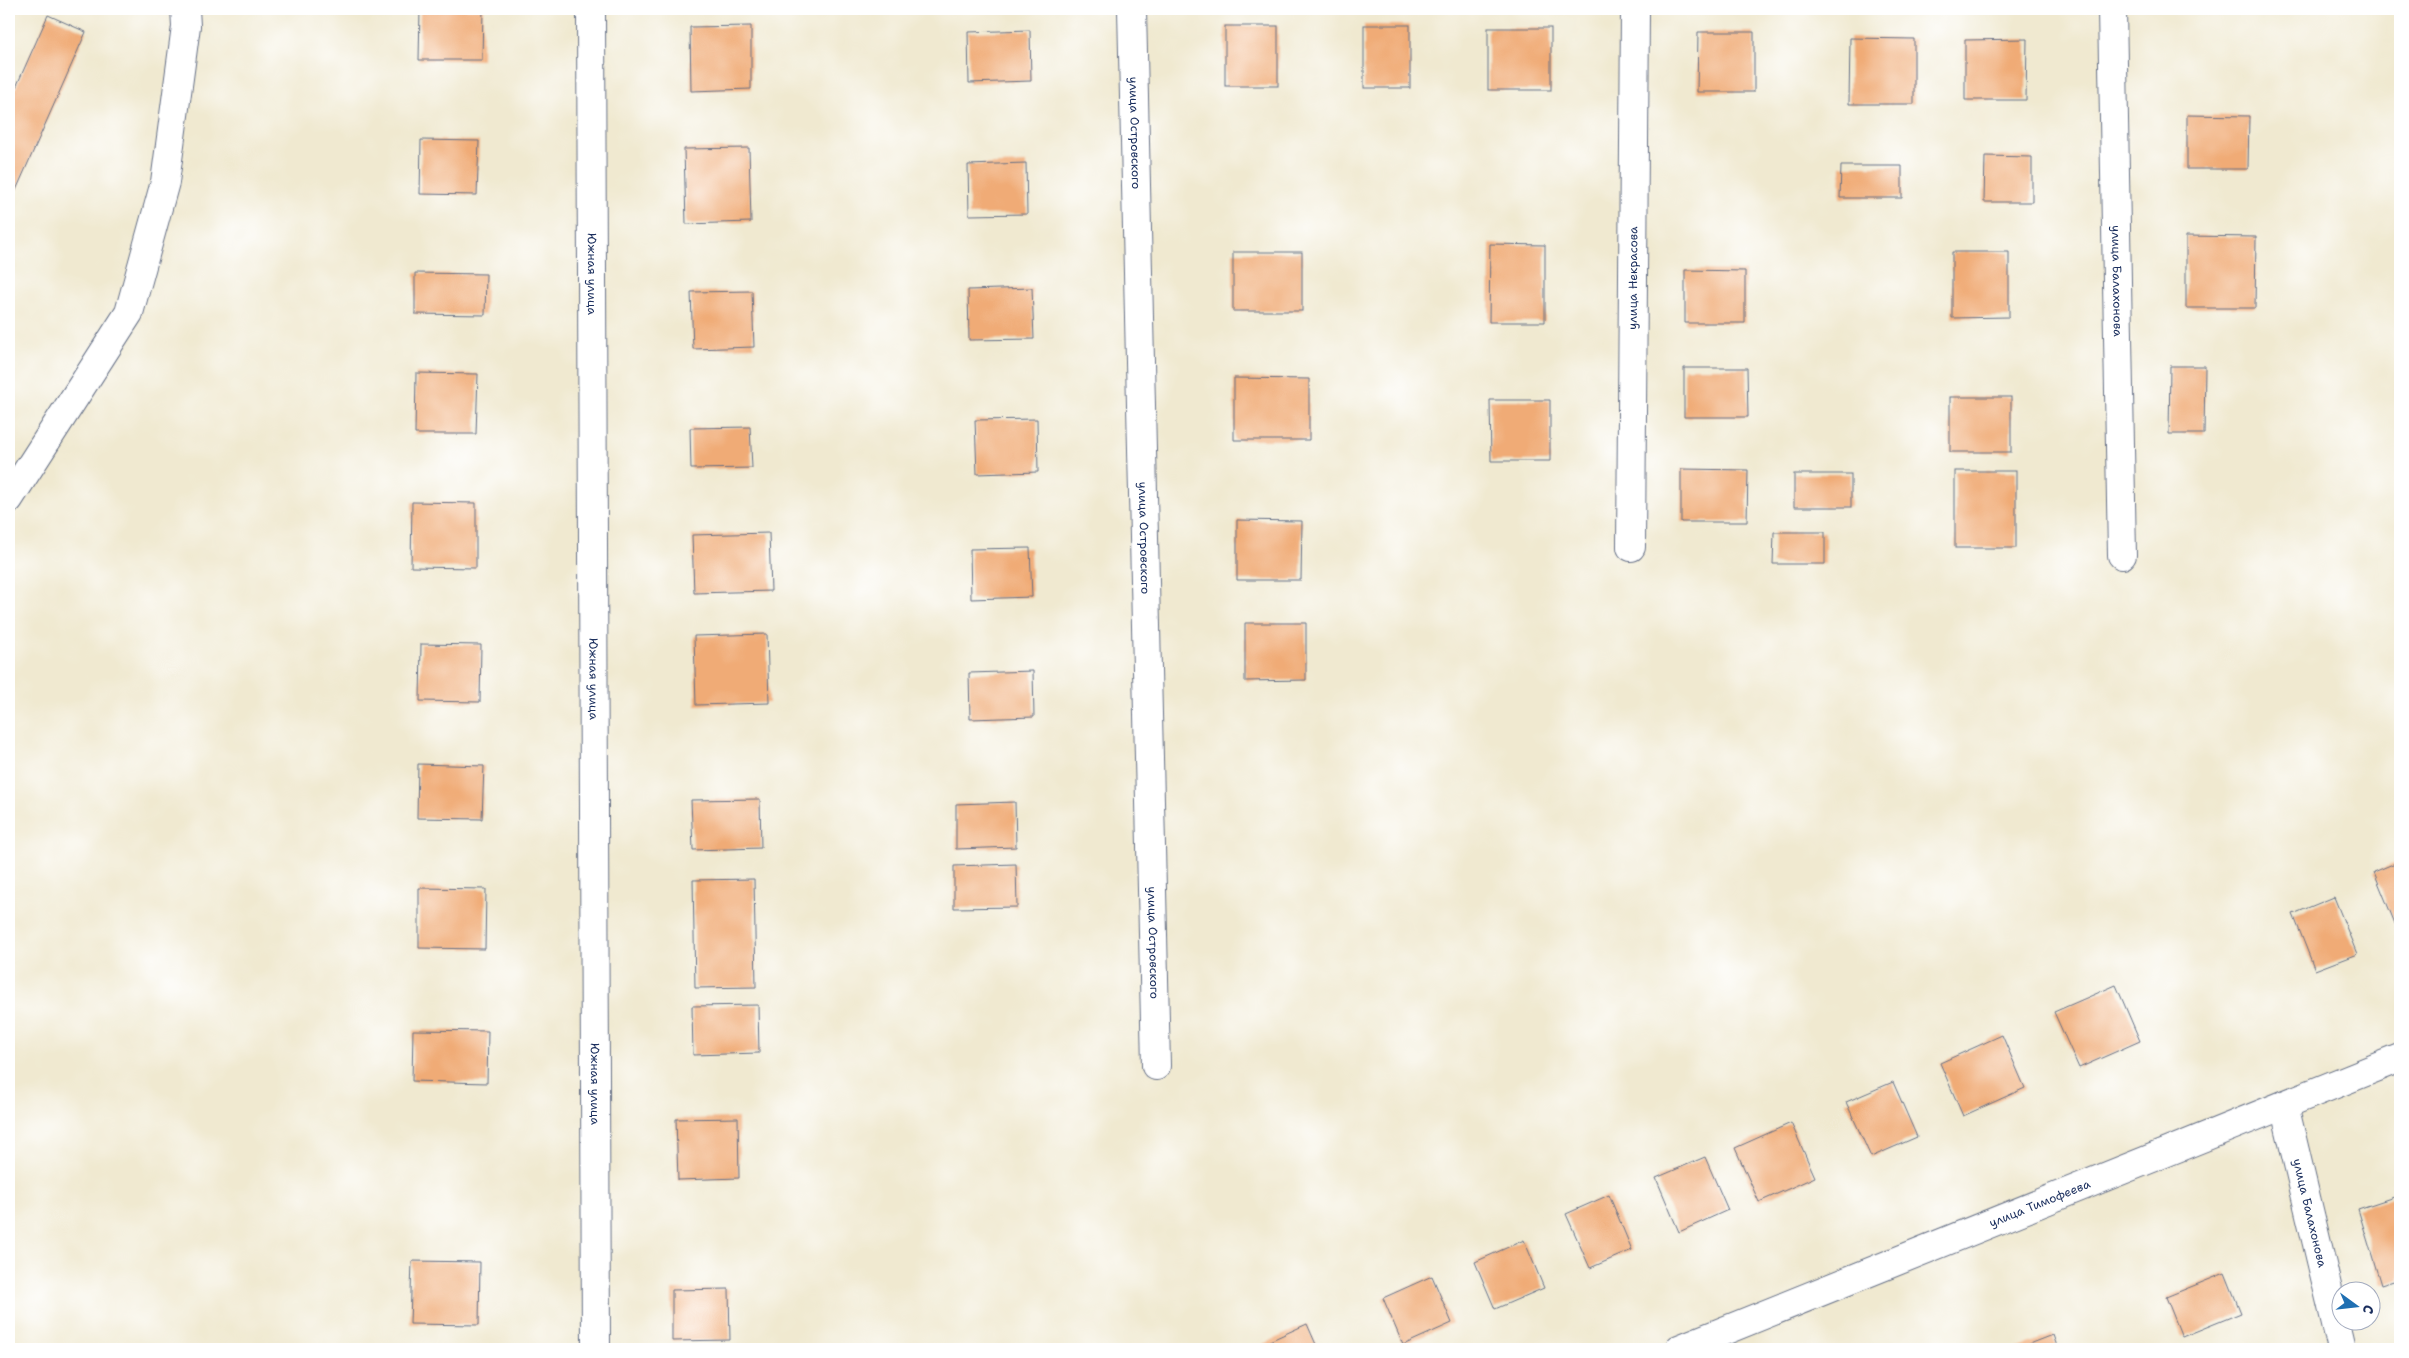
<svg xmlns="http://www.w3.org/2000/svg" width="2409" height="1358" font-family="'Shantell Sans',sans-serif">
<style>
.building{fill:#f0ab76}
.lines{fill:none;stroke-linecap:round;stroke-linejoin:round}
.minor-casing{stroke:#667086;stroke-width:30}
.minor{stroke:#fff;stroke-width:28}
.labels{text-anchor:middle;stroke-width:4;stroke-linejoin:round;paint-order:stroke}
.street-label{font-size:12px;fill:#1b2f5e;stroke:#fff}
</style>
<rect width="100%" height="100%" fill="#fff"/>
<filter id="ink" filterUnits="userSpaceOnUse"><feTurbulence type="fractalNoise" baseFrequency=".02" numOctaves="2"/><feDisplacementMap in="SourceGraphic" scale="10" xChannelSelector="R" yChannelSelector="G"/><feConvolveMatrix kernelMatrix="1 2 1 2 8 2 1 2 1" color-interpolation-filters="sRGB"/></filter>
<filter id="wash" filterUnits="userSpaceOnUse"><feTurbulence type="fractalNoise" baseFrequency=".0096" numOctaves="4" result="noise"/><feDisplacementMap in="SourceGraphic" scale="20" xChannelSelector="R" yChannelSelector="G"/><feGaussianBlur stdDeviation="1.12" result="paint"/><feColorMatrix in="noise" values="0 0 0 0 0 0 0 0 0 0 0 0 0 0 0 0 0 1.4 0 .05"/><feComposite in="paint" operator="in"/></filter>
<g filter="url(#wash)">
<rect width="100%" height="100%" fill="#f0e9d0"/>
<g id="blocks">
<!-- building -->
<g class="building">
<polygon points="420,9 483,9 482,60 419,60"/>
<polygon points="48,15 86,32 9,206 9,103"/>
<rect x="1364" y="25" width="46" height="63"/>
<polygon points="751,26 751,89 691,91 690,27"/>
<rect x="1225" y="26" width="53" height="60"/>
<rect x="1488" y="28" width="63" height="62"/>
<polygon points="1030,30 1031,81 969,83 968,32"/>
<polygon points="1698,32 1754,32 1754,92 1697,92"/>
<polygon points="1850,38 1914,39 1914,104 1849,104"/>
<polygon points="2027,39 2026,100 1965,100 1965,40"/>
<polygon points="2187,115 2249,116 2248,169 2187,169"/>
<polygon points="421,140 479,141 477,195 420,194"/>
<polygon points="749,148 751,222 686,224 684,149"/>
<polygon points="1985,156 2032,157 2032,202 1984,202"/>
<polygon points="1026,163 1027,214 969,215 968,165"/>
<polygon points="1841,166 1902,166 1902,198 1840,198"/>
<polygon points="2186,236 2256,237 2255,308 2186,308"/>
<polygon points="1490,244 1545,245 1545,322 1489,322"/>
<rect x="1233" y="252" width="69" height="59"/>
<polygon points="1952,252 2009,252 2009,317 1952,318"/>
<polygon points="1685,270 1745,271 1745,323 1685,323"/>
<polygon points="415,273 486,274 485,315 415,314"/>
<polygon points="1032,288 1034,339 969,340 968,290"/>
<polygon points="752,291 754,347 693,349 691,292"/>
<polygon points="2170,366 2205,366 2204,434 2169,434"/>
<polygon points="1684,368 1747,368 1748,417 1684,417"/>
<polygon points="416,373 478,374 476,434 415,434"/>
<polygon points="1234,378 1309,379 1309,440 1234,440"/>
<rect x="1950" y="397" width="61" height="55"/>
<polygon points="1490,400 1550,400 1550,461 1491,461"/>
<polygon points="1037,419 1038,472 977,474 975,420"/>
<polygon points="750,427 752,468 691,469 690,428"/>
<polygon points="1681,469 1748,470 1747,522 1681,522"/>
<rect x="1955" y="471" width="61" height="77"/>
<rect x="1794" y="474" width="57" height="33"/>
<polygon points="412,502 476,503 476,568 411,567"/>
<polygon points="1237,520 1302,521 1301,580 1237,580"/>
<polygon points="1774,532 1825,532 1825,564 1773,564"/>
<polygon points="769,533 771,591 694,593 692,535"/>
<polygon points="1030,548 1032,597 971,599 970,549"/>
<polygon points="1245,623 1306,623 1306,680 1245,681"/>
<polygon points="767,634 769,703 696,705 694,636"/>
<polygon points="421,644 481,645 480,702 420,701"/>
<polygon points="1033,671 1034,717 970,719 969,673"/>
<polygon points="418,764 484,766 482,819 417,818"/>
<polygon points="760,799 761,848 693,850 691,800"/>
<polygon points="1015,802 1016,847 956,849 956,804"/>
<polygon points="2400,861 2400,924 2396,926 2374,872"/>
<polygon points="1016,864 1017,907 954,908 954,866"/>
<polygon points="754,879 756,987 695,988 693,880"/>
<polygon points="419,888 486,889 485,949 419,948"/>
<polygon points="2334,897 2357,954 2315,970 2293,914"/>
<polygon points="2116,985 2140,1041 2079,1068 2054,1012"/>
<polygon points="758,1005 759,1053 693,1055 692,1006"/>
<polygon points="413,1030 488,1031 487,1083 412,1081"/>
<polygon points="2002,1035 2025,1088 1963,1116 1940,1063"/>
<polygon points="1893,1082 1917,1137 1871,1157 1846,1102"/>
<polygon points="738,1118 739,1178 678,1180 676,1119"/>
<polygon points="1791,1123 1815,1177 1759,1202 1735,1148"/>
<polygon points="1705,1157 1728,1210 1679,1232 1656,1178"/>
<polygon points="1609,1195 1632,1250 1590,1268 1566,1214"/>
<polygon points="2400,1195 2400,1279 2381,1285 2358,1209"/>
<polygon points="1524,1240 1544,1288 1495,1309 1475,1262"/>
<polygon points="412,1261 480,1262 479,1325 410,1324"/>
<polygon points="2225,1273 2241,1313 2182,1337 2166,1297"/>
<polygon points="1432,1276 1452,1323 1403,1345 1383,1298"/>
<polygon points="729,1289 730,1340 672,1341 672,1290"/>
<polygon points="1307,1324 1318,1349 1266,1349 1263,1344"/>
<polygon points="2053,1335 2058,1349 2017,1349"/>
</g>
</g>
</g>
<g filter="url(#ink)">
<use href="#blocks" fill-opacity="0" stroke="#667086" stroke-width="1"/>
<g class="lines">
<!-- minor casing -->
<g class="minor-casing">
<g id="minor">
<path id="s1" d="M591 9 596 1349"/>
<path id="s2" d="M1132 9 1156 1066"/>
<path id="s3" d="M2112 9 2122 555"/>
<polyline points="9,499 129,313 165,182 186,26 185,9"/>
<path id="s4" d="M1631 547 1635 9"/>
<path id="s5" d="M2284 1105 2342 1349"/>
<path id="s6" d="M1679 1349 2400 1058"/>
</g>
</g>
<!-- minor -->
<use href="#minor" class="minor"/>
</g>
</g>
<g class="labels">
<!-- street labels -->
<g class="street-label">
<text dy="4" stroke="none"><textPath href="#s2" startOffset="124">улица Островского</textPath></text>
<text dy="4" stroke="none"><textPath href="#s1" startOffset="265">Южная улица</textPath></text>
<text dy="4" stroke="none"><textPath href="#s4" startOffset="269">улица Некрасова</textPath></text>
<text dy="4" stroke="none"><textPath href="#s3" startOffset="272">улица Балахонова</textPath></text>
<text dy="4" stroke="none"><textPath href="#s2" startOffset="529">улица Островского</textPath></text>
<text dy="4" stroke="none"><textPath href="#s1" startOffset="670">Южная улица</textPath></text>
<text dy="4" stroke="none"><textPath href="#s2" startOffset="934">улица Островского</textPath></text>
<text dy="4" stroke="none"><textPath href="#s1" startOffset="1075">Южная улица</textPath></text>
<text dy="4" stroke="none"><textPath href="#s6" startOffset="389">улица Тимофеева</textPath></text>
<text dy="4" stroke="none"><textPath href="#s5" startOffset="111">улица Балахонова</textPath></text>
</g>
</g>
<!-- margin -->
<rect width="2409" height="1358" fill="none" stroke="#fff" stroke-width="30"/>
<!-- north arrow -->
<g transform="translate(2356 1306) rotate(105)"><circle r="24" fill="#ffffff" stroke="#a4acbf"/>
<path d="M0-4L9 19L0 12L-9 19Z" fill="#1f6fb2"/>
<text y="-8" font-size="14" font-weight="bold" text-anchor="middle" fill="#1b2f5e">С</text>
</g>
</svg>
